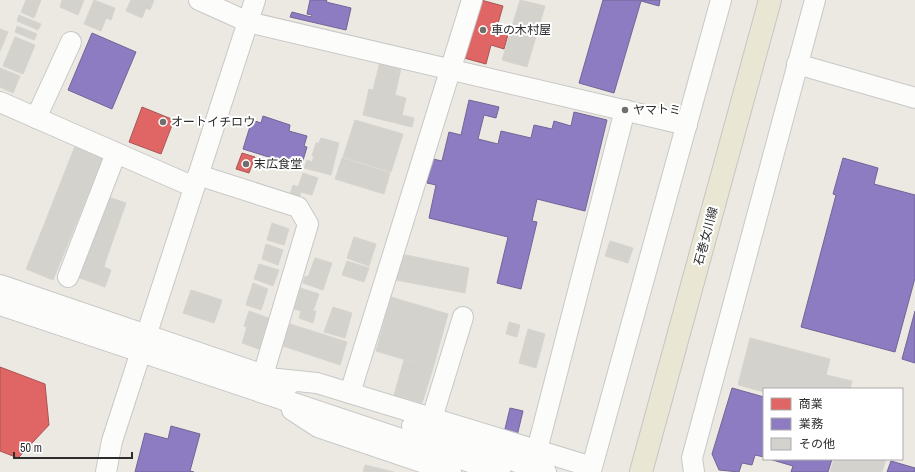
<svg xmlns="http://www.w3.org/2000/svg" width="915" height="472" font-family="'Archivo Narrow','Noto Sans JP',sans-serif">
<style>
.shops{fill:#e06666;stroke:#a55}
.offices{fill:#8e7cc3;stroke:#716496}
.building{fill:#d4d2cd;stroke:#d6d4ce}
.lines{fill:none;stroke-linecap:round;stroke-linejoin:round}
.minor-casing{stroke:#c8c8c8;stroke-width:22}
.major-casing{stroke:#c6c5c3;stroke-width:24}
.minor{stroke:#fcfcfb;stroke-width:20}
.major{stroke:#e9e6d3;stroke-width:22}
.poi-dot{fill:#706f6c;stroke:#fff;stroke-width:1.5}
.labels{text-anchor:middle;stroke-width:4;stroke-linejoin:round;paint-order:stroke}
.poi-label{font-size:12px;fill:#2d2d2d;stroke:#fff;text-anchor:start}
.street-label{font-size:12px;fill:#2d2d2d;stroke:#fff}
</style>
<rect width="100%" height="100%" fill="#ebe9e2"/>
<!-- shops -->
<g class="shops">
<polygon points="481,0 503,6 497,27 509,31 504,49 491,45 486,64 464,58"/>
<polygon points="142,107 174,120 161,154 129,142"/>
<polygon points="242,153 255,157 249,173 236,169"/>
<polygon points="0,367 45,384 49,425 18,458 0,451"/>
</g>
<!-- offices -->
<g class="offices">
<polygon points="310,0 327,0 326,2 351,8 346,30 290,17 292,12 311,17 312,15 307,14"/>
<polygon points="603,0 660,0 659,6 641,1 614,93 579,83"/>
<polygon points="92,33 136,52 112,109 68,90"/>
<polygon points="469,100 499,107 496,118 484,115 478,139 498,144 501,131 531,138 534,125 552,129 554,121 571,126 574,112 607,120 585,211 537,199 532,221 537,222 521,289 497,283 508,237 429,218 436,185 427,183 433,159 442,161 449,132 461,135"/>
<polygon points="263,116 290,125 289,131 307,136 304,146 307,147 301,167 243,149 252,120 261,123"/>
<polygon points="843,158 878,168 874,184 915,195 915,278 895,352 801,327 836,195 833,194"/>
<polygon points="915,311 915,363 902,359"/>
<polygon points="732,388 764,397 764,457 755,455 752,465 742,463 739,472 719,470 712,454"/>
<polygon points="510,408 523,411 517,436 504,433"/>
<polygon points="171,426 200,434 190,471 194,472 135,472 145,433 168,439"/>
<polygon points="769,459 832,459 828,472 791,472 793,466"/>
<polygon points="891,461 915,468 915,472 887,472"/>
</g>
<!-- building -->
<g class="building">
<polygon points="26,0 41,0 34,18 21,12"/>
<polygon points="62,0 84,0 78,15 60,7"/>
<polygon points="94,0 115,8 111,20 106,18 101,31 84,24"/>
<polygon points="131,0 154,0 150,10 146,8 142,18 126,11"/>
<polygon points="520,0 545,6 527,67 502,60"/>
<polygon points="19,15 41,24 38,30 17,21"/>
<polygon points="17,26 37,34 34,40 15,32"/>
<polygon points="0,29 8,32 0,51"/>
<polygon points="15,37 35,45 23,74 3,66"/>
<polygon points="380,62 401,68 395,95 406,98 402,115 414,118 412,127 363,115 369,89 373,90"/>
<polygon points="0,68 20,76 13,93 0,87"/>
<polygon points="355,120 403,134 391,172 343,157"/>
<polygon points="321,138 339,143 331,175 304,168 307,160 312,162 314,156 312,156 316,143 319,143"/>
<polygon points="75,146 103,157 71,236 44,225"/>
<polygon points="342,158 390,173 384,194 335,179"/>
<polygon points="303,173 318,178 312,195 301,192 299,198 290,194 293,185 298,187"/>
<polygon points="105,196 126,203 106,260 86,253"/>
<polygon points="272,223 289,229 284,245 267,240"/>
<polygon points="44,225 71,236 53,280 26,269"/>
<polygon points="354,237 376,244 369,266 347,258"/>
<polygon points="610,241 633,248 628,263 605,256"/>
<polygon points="266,244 283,250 278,265 262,259"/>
<polygon points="86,253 106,260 104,267 111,270 105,287 77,277"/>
<polygon points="401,254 469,268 465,293 396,280"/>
<polygon points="315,258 332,263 323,290 303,283 305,276 308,277"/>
<polygon points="347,261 369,268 364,282 342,275"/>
<polygon points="259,264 279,270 273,286 254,279"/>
<polygon points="253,283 268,289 261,310 246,305"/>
<polygon points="297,287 319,294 313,311 316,311 313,323 299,318 301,311 291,308"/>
<polygon points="191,290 222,300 214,323 183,313"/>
<polygon points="391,297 448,314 433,368 376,351"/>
<polygon points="333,307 352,313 345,338 324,332"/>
<polygon points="249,311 271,319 266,334 244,326"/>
<polygon points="509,322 520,325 517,337 506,334"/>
<polygon points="290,324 347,342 340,365 283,346"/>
<polygon points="247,327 266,334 261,350 242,343"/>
<polygon points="528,329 545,334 536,368 519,363"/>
<polygon points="750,338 830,359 826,375 852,381 850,389 764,389 764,392 738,385"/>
<polygon points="404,360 433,368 422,403 394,395"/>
<polygon points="834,459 886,459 882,472 830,472"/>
<polygon points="365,465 394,472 363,472"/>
</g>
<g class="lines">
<!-- minor casing -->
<g class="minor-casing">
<g id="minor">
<polyline points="199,0 248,22 687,125"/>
<polyline points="797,64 915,98"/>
<polyline points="0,102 194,187"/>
<polyline points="36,118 71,42"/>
<polyline points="198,175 298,207 308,224 263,375"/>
<polyline points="68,277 116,153"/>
<polyline points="0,285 290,384"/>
<polyline points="0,305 500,472"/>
<polyline points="278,379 317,383 592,467 721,0"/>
<polyline points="350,393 472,0"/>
<polyline points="292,410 318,427 451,472"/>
<polyline points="432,418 463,317"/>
<polyline points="412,426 546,472"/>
<polyline points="537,450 625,110"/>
<polyline points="106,472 112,441 255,0"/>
<polyline points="694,472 692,458 815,0"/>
</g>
</g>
<!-- major casing -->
<g class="major-casing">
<polyline id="major" points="641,472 770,0"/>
</g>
<!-- minor -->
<use href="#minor" class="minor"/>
<!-- major -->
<use href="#major" class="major"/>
</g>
<!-- markers -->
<g class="poi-dot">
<circle cx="483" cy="30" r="4"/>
<circle cx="625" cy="110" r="4"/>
<circle cx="163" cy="122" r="4"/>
<circle cx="246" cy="164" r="4"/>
</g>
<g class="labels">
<!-- poi labels -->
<g class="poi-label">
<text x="491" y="34">車の木村屋</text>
<text x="633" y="114">ヤマトミ</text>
<text x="171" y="126">オートイチロウ</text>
<text x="254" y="168">末広食堂</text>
</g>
<!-- street labels -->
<g class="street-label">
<text transform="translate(706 236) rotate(-75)" y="4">石巻女川線</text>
</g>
</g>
<!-- legend -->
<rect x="763" y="388" width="140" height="72" fill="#ffffff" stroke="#ababab"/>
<rect x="771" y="398" width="20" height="12" fill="#e06666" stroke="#ababab"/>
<text x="799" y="408" font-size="12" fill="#2d2d2d">商業</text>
<rect x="771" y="418" width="20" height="12" fill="#8e7cc3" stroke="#ababab"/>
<text x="799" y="428" font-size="12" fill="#2d2d2d">業務</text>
<rect x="771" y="438" width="20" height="12" fill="#d4d2cd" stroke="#ababab"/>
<text x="799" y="448" font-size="12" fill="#2d2d2d">その他</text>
<!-- scale -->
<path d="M14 452v6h118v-6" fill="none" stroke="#2d2d2d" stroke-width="2"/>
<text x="20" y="452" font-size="12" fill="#2d2d2d" stroke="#ffffff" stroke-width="3" paint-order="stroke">50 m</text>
</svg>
